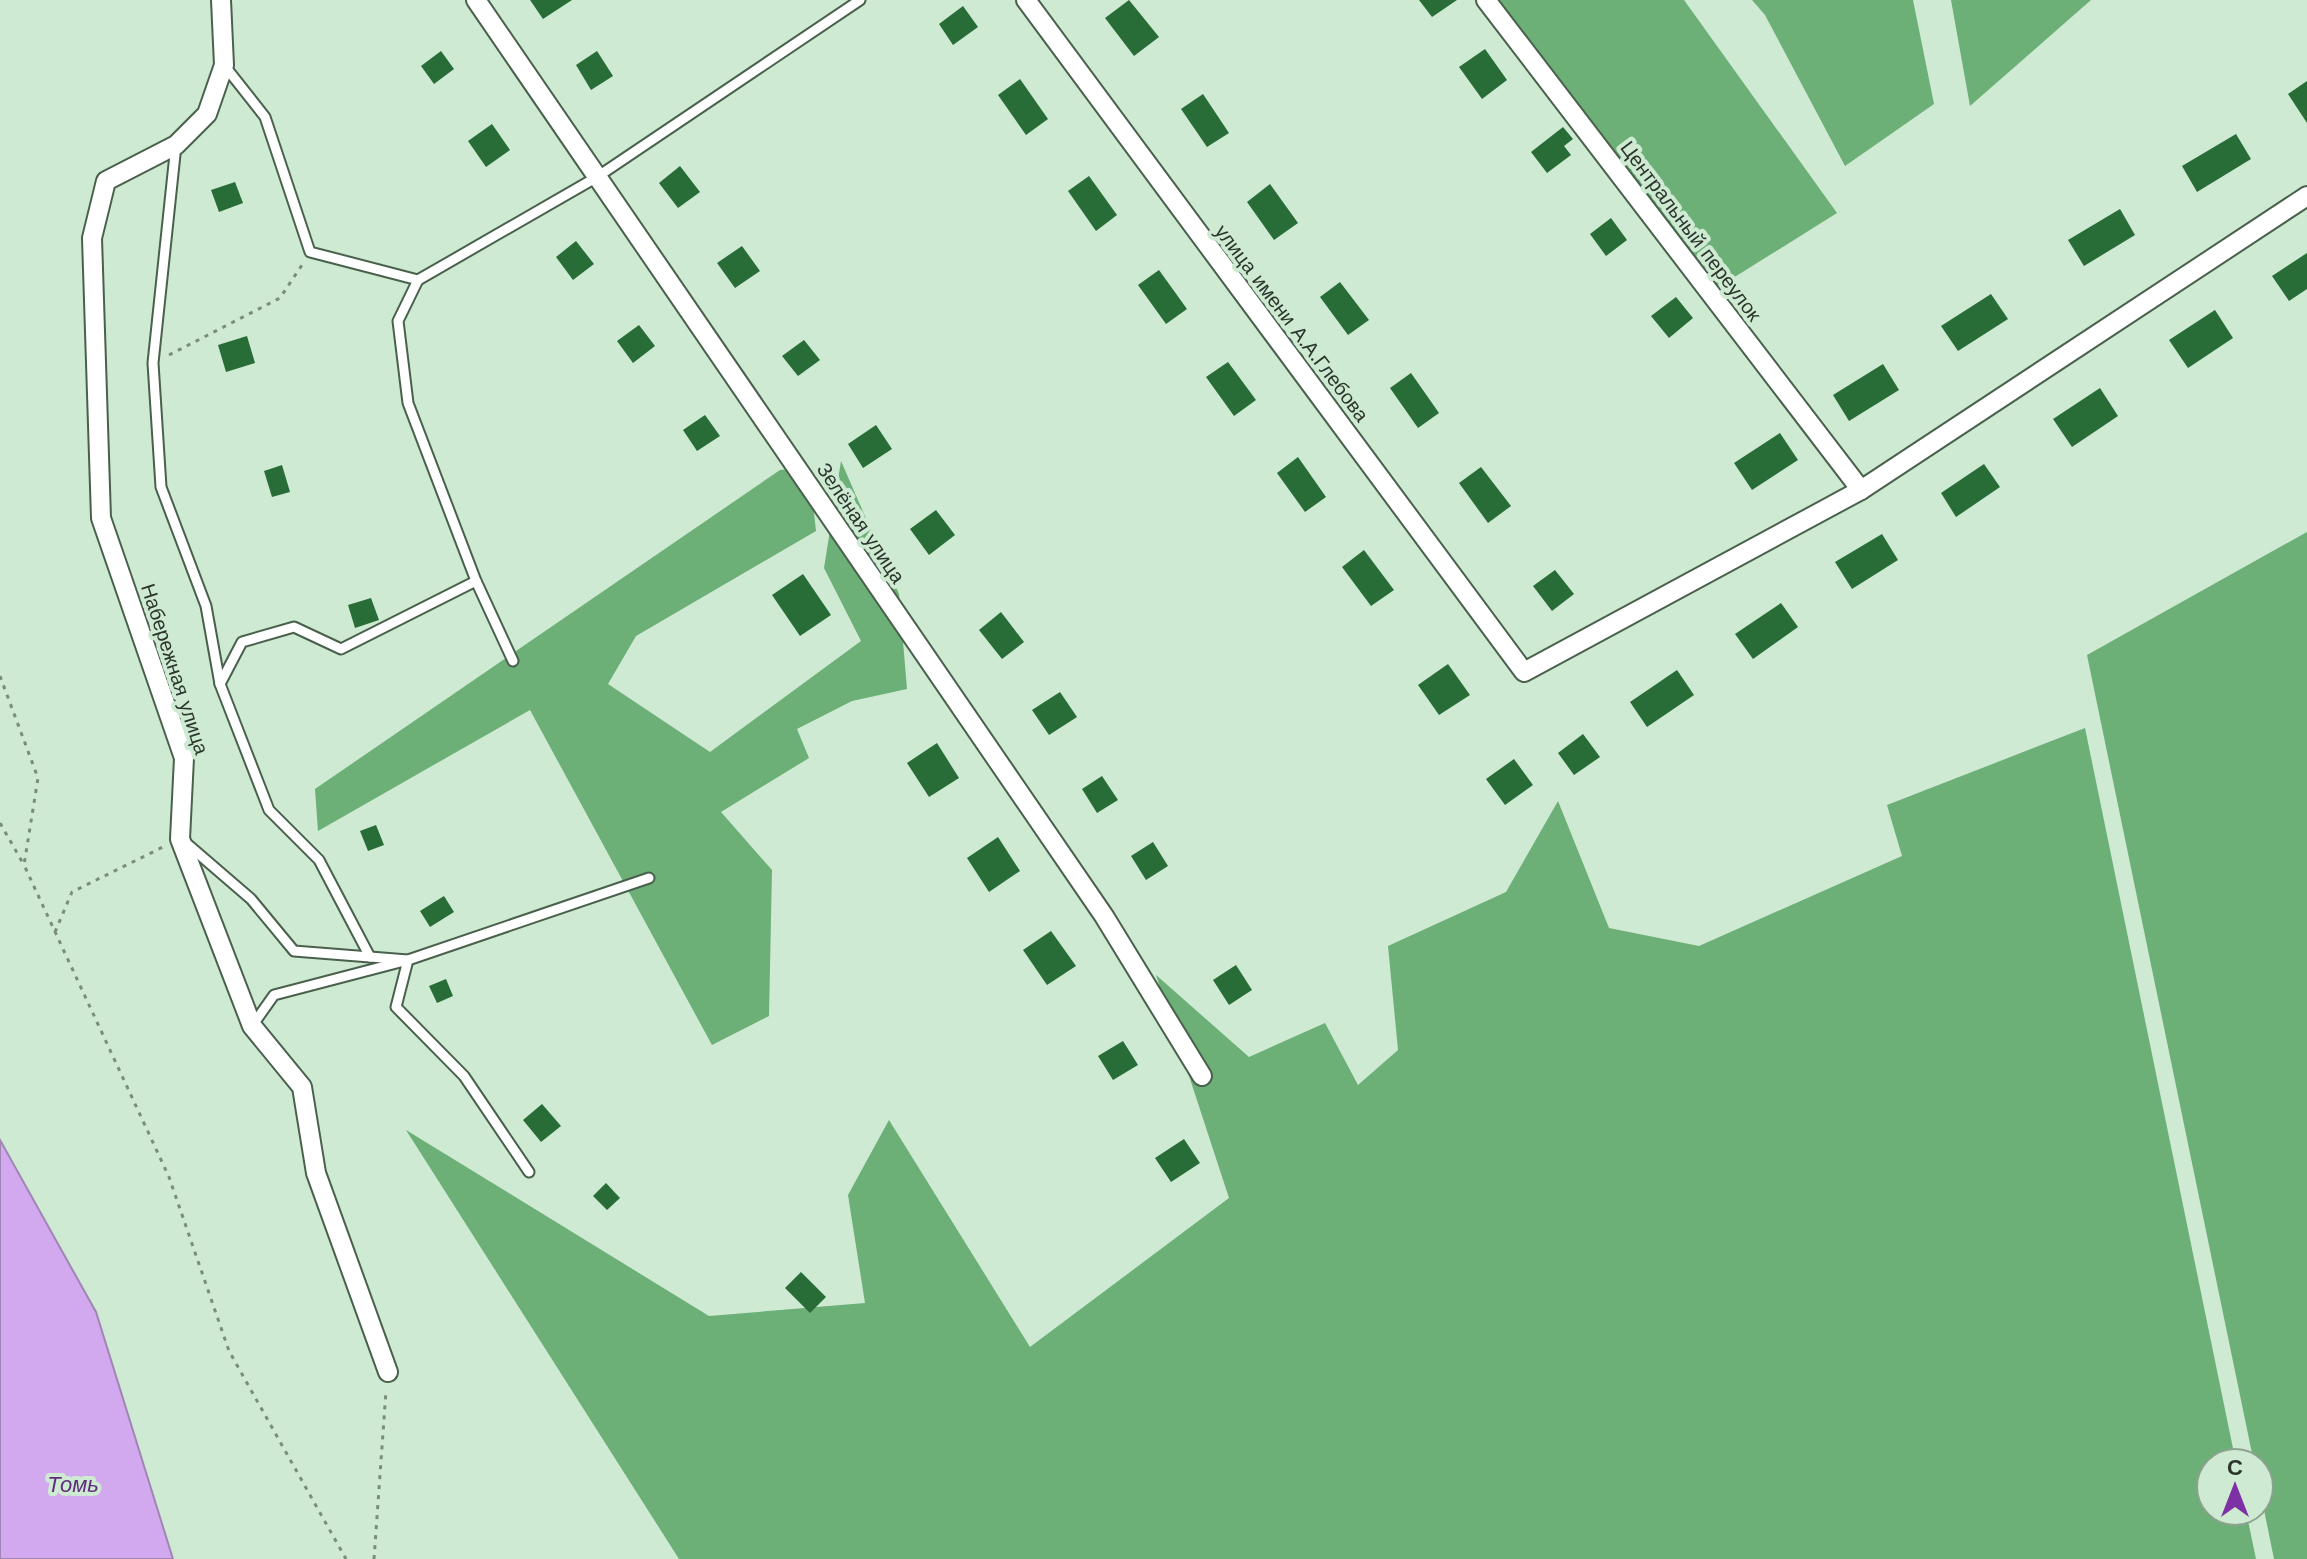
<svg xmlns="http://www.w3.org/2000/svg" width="2307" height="1559" font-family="'Work Sans',sans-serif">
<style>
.forest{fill:#6caf77}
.water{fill:#d2a8ee;stroke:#a086b4;stroke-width:2}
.building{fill:#286c38}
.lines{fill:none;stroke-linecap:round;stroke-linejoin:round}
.service-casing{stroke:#49614c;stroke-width:13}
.minor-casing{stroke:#49614c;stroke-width:22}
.path{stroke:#7a8d7c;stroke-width:3;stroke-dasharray:4 6;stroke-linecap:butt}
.service{stroke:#fff;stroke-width:9}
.minor{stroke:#fff;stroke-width:18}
.labels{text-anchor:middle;stroke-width:8;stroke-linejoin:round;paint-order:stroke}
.street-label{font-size:20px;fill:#2a352b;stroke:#ceead2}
.water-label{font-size:22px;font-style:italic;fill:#602d7e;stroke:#ceead2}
</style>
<rect width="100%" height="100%" fill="#ceead2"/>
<!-- forest -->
<g class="forest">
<polygon points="1499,0 1684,0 1837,213 1717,288"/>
<polygon points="1752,0 1913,0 1934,104 1845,166 1765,15"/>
<polygon points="1951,0 2091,0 1970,106"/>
<polygon points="841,461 899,594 907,689 852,701 797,729 809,758 721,812 772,870 769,1016 712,1045 530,710 318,831 315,789 780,470 809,467 816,531 636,636 608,684 710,752 861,641 824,568"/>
<polygon points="2307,532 2307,1559 2274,1559 2259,1485 2259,1463 2254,1463 2087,655"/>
<polygon points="2085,728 2236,1463 2211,1463 2211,1511 2246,1511 2256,1559 679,1559 406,1130 709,1316 865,1303 848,1195 889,1120 1030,1347 1229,1198 1156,975 1249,1057 1325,1023 1358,1085 1398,1050 1388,946 1506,892 1558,801 1609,928 1699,946 1902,856 1887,805"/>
</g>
<!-- water -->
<polygon class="water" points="0,1140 96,1312 173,1559 0,1559"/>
<!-- building -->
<g class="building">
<polygon points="530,0 572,0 543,19"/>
<polygon points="1129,0 1159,37 1134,56 1105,18"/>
<polygon points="1419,0 1457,0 1432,17"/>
<polygon points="963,6 978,27 953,45 939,24"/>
<polygon points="1485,49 1507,80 1482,99 1459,67"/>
<polygon points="441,51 454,69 434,84 421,66"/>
<polygon points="597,51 613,76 591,90 576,65"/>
<polygon points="1020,79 1048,119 1026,135 998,95"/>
<polygon points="2307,81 2307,123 2288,94"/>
<polygon points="1203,94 1229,133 1207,147 1181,109"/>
<polygon points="492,124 510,150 486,167 468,141"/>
<polygon points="1563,127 1573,139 1564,146 1571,155 1547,173 1531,152"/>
<polygon points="2236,134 2251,159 2197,192 2182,166"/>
<polygon points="680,166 700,192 678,208 659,183"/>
<polygon points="1089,176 1117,215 1096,231 1068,191"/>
<polygon points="235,182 243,203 219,212 211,190"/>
<polygon points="1270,184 1298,223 1274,240 1247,202"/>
<polygon points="2120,209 2135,235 2084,266 2068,240"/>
<polygon points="1611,218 1627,240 1606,256 1590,234"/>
<polygon points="576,241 594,264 573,280 556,257"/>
<polygon points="742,246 760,271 735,288 717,263"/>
<polygon points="2307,253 2307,289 2289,301 2272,276"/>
<polygon points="1159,270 1187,309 1166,324 1138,285"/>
<polygon points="1340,282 1369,320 1348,335 1320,297"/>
<polygon points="1991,294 2008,319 1958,351 1941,326"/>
<polygon points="1676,297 1693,318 1669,338 1651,316"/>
<polygon points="2215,310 2233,338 2188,368 2169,340"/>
<polygon points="639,325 655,346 633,363 617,341"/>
<polygon points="247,336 255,363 226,372 218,345"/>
<polygon points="804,340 820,360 798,376 782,356"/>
<polygon points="1228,362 1256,400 1234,416 1206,377"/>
<polygon points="1883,364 1899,390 1849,421 1833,395"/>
<polygon points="1411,373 1439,413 1418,428 1390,388"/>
<polygon points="2100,388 2118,416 2072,447 2053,419"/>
<polygon points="705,415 720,436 697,451 683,430"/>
<polygon points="876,425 892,449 863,468 848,444"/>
<polygon points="1780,433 1798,460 1752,490 1734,463"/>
<polygon points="1298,457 1326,497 1305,512 1277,473"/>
<polygon points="1984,464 2000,487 1956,517 1941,493"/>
<polygon points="282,465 290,492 272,497 264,471"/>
<polygon points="1481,467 1511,506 1488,523 1459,483"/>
<polygon points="936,510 955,535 929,555 910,529"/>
<polygon points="1882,534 1898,560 1852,589 1835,562"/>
<polygon points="1364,550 1394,590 1371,606 1342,567"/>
<polygon points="1555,570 1574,594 1552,611 1533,586"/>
<polygon points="803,574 831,615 800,636 772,595"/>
<polygon points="371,598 379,620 355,628 348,605"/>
<polygon points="1781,603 1798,627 1753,659 1735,634"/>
<polygon points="1001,612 1024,642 1002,659 979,630"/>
<polygon points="1448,664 1470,695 1439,715 1418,685"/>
<polygon points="1677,670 1694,695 1647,727 1630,702"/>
<polygon points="1060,692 1077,717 1049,735 1032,710"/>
<polygon points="1583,734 1600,757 1574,775 1558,753"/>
<polygon points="937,743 959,778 929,797 907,763"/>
<polygon points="1514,759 1533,785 1505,805 1486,779"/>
<polygon points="1102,776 1118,800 1097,813 1082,789"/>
<polygon points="376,825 384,845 368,851 360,831"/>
<polygon points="998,837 1020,871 989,892 967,858"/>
<polygon points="1153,842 1168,866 1146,880 1131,856"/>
<polygon points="444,896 454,912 430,927 420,911"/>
<polygon points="1051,931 1076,966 1047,985 1023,950"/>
<polygon points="1236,965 1252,990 1229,1005 1213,980"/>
<polygon points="446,979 453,996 437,1003 429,986"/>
<polygon points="1123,1041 1138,1065 1113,1080 1098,1056"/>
<polygon points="542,1104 561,1126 541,1142 523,1120"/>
<polygon points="1184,1139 1200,1163 1171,1182 1155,1158"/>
<polygon points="606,1183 620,1198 607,1210 593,1196"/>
<polygon points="801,1272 826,1297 810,1313 785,1288"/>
</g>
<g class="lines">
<!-- service casing -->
<g class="service-casing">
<g id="service">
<polyline points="224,65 265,117 310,252 418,280 597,177 860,0"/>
<polyline points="176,145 153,363 161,487 206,606 220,684 269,810 319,860 370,957"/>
<polyline points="476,581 513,661"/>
<polyline points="220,684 242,642 294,627 341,649 476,581 408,403 398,321 418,280"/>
<polyline points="186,843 251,899 294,951 408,960 396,1007 464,1076 529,1172"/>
<polyline points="252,1026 274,995 408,960 649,878"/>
</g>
</g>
<!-- minor casing -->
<g class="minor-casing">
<g id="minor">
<polyline points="221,0 224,65 207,114 176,145 106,181 92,238 101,518 184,758 180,839 252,1026 302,1087 316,1173 388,1372"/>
<polyline points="476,0 1104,916 1202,1076"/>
<polyline points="1026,0 1524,672 1861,490 2307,196"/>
<polyline points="1486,0 1861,490"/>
</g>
</g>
<!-- path -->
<g class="path">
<polyline points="169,355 280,298 304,262"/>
<polyline points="0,676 38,778 24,865 169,1177 229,1351 346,1559"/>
<polyline points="0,823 24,865"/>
<polyline points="55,932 72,892 163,847"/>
<polyline points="374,1559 386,1391"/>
</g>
<!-- service -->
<use href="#service" class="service"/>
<!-- minor -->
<use href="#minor" class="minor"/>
</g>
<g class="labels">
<!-- street labels -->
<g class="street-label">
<text transform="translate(1691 231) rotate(53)" y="7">Центральный переулок</text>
<text transform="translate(1292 323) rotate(53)" y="7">улица имени А.А.Глебова</text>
<text transform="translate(861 523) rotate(56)" y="7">Зелёная улица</text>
<text transform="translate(175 669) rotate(72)" y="7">Набережная улица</text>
</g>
<!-- water labels -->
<g class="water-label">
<text x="73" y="1492">Томь</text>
</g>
</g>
<!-- north arrow -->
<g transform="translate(2235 1487)"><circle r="38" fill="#ceead2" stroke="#8ca28f" stroke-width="2"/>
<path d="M0-6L14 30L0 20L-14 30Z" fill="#7c32a4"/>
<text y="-12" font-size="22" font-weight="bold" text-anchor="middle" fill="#2a352b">С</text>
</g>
</svg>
